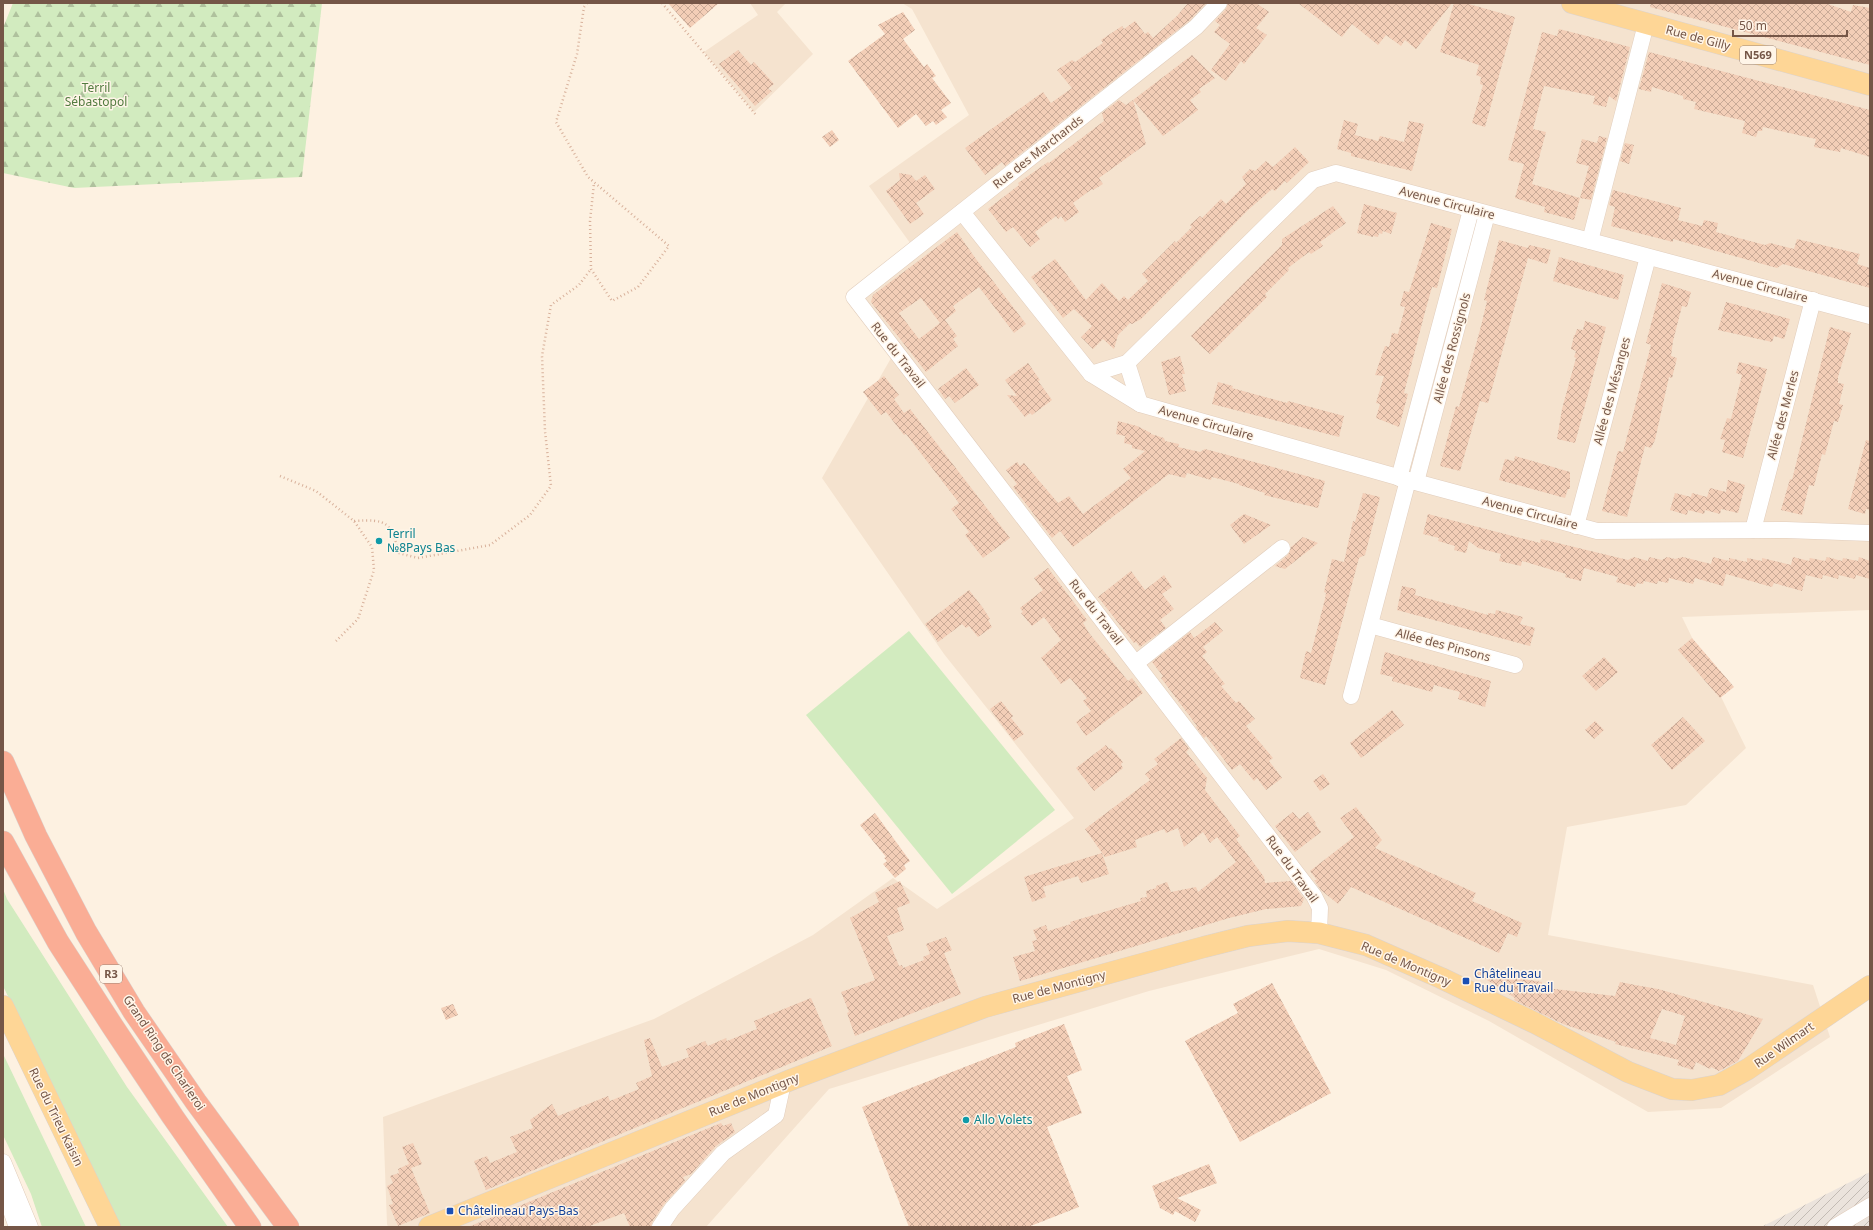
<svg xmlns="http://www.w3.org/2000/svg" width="1873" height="1230" font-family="'Noto Sans',sans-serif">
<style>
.residential{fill:#f5e3cf}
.industrial{fill:url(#industrial-furrows)}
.green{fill:#d2ebbf}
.forest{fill:url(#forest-firs)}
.building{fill:url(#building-cross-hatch);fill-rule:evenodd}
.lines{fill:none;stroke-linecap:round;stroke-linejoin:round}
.minor-casing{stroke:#e1cdbc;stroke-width:17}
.major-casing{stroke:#dbd3cf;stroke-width:22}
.highway-casing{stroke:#dbd3cf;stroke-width:23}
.path{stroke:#d8b19b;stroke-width:2.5;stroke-dasharray:1 3;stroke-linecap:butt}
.minor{stroke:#fff;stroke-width:16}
.major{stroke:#fed696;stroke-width:21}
.highway{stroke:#faad95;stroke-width:22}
.culture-dot{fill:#0f9aa8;stroke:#fff5e8;stroke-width:1.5}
.transit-dot{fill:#1a4fb4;stroke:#fff5e8;stroke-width:1.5}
.labels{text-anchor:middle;stroke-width:3;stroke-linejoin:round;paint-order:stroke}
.shield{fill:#fff5e8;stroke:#9e8677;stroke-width:1}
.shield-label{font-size:11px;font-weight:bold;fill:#755647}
.street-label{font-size:12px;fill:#755647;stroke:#fff5e8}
.park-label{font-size:12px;fill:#527b3f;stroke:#fff5e8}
.culture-label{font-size:12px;fill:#0d838f;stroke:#fff5e8;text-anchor:start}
.transit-label{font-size:12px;fill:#164399;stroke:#fff5e8;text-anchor:start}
</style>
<defs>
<pattern id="industrial-furrows" width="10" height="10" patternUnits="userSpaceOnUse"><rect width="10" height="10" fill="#ebe3dc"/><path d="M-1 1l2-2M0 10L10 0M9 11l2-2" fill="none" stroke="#c3bbb4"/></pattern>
<pattern id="forest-firs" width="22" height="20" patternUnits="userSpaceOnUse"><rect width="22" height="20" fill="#d2ebbf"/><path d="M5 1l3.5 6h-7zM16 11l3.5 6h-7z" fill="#afc19d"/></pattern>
<pattern id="building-cross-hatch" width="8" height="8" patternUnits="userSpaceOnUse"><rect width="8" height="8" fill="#f3ceb7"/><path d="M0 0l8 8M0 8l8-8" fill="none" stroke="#c9aa97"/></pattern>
</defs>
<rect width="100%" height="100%" fill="#fdf1e1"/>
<!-- residential -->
<g class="residential">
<polygon points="750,3 786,3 777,12 813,54 754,112 704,52 758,15"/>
<polygon points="902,3 1870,3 1870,610 1682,617 1746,748 1686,805 1567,827 1548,935 1813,985 1830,1037 1721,1108 1648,1112 1489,1021 1386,970 1319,949 1149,991 829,1089 706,1227 388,1227 387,1224 383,1117 654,1019 813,935 893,878 937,909 1074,818 944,654 822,478 898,346 864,298 918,254 869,186 969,115 912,9"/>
</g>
<!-- industrial -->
<polygon class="industrial" points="1870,1172 1870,1227 1761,1227"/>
<!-- green -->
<g class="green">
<polygon points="909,631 1055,810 952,894 806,715"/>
<polygon points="3,889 7,899 127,1087 228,1227 120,1227 3,986"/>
<polygon points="3,1054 6,1060 86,1227 42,1227 31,1194 3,1135"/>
</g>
<!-- forest -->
<polygon class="forest" points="13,3 322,3 302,177 74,188 3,173 3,28"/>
<!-- building -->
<g class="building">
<polygon points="668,3 719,3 690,28"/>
<polygon points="1188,3 1206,3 1190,20 1005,166 1002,162 985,175 965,148 1043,92 1051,103 1072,88 1057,70 1072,60 1075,62 1103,43 1101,40 1122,26 1124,29 1135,21 1145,34 1148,32 1153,38 1177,16"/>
<polygon points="1228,3 1256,3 1269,12 1256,28 1267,35 1244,64 1241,61 1226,81 1211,70 1230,44 1214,32 1220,25 1215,21 1226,9"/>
<polygon points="1298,3 1452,3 1416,49 1405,40 1401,46 1386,35 1378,45 1352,24 1342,37"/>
<polygon points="1454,3 1465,3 1515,17 1485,127 1472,123 1483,85 1480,84 1481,77 1476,75 1479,65 1440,52"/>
<polygon points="1651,3 1825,3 1851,12 1853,5 1870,8 1870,65 1650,7"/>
<polygon points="903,12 915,30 903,39 924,67 927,64 936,76 932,78 951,103 941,110 947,117 936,125 933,121 926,126 916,114 898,128 848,61 885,34 878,25"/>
<polygon points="1559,29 1630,47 1616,101 1609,96 1606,107 1593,104 1595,96 1544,86 1533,129 1546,132 1532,184 1580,198 1574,220 1544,212 1545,207 1515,198 1524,164 1508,160 1542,32 1557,36"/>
<polygon points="738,50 751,65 754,62 774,84 768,89 772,91 755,106 719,64"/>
<polygon points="1649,52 1870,110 1870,157 1841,148 1840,152 1814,147 1816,139 1763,127 1762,131 1758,131 1756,137 1742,133 1745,121 1694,109 1696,102 1683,99 1683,96 1652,87 1651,92 1639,89"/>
<polygon points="1192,55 1215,78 1199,89 1201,92 1190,100 1198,110 1163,136 1133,100"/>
<polygon points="1119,100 1126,105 1133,100 1146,144 1099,178 1103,184 1093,190 1092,189 1073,203 1079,212 1065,222 1061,216 1058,219 1056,216 1035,232 1040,239 1030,247 1013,227 1006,232 988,209 1019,185 1018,183 1048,162 1049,163 1104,121 1102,113"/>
<polygon points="1344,120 1358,124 1355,135 1378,141 1380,136 1404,142 1409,121 1424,124 1412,171 1351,156 1351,153 1337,149"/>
<polygon points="832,130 839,140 830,147 822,137"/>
<polygon points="1599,136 1607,138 1591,200 1580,198 1589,166 1576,163 1582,139 1597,143"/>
<polygon points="1625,143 1634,145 1629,164 1620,161"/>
<polygon points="1295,147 1309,162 1287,183 1285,181 1275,191 1272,189 1248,210 1141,319 1132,324 1130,323 1118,335 1114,349 1103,339 1093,349 1081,337 1092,326 1074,309 1063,318 1031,277 1055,259 1086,300 1102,283 1119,301 1124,296 1128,300 1148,281 1142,274 1175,241 1176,243 1192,227 1190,225 1200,216 1202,218 1221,199 1226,204 1246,184 1242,177 1250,169 1255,171 1266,161 1273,167"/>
<polygon points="899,173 911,175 916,181 925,175 935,189 916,203 924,214 910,224 886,191 900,180"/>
<polygon points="1613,190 1681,208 1678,220 1702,226 1704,220 1718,223 1716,232 1765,245 1770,243 1794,249 1797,239 1860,254 1857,264 1870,268 1870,288 1783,264 1777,268 1673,239 1673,242 1611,226 1615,207 1609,205"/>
<polygon points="1364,204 1397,213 1391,234 1383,231 1382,234 1379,233 1378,237 1373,236 1373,237 1357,233"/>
<polygon points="1333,206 1346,223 1320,242 1323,246 1311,254 1309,252 1288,268 1289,270 1265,294 1267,297 1210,354 1202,347 1191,336 1282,245 1282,239"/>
<polygon points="1431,223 1452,229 1437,288 1432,287 1425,312 1404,393 1408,394 1399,427 1376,418 1380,404 1376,403 1384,376 1375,375 1385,346 1389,347 1392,333 1398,334 1405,307 1400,306 1404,291 1409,292"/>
<path d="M957 232 976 259 1026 324 1014 333 979 287 953 306 956 311 945 320 957 336 953 339 958 346 926 372 871 302 873 295ZM921 298 940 323 919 339 899 313Z"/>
<polygon points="1499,240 1528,248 1529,245 1551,250 1547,264 1528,258 1488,403 1480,401 1460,471 1440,466 1456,406 1459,407 1481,326 1487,301 1484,300"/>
<polygon points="1559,257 1624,275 1618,300 1553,281"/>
<polygon points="1662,283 1691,292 1687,307 1682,306 1673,341 1671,356 1677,358 1672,378 1669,377 1655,440 1651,448 1645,446 1627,517 1602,511 1618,451 1623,452 1651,345 1646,343"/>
<polygon points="1726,302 1790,319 1784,339 1774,336 1772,342 1718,330"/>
<polygon points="1585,321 1606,327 1575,443 1557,439 1562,409 1576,358 1574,357 1576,351 1571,349 1574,335 1575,335 1577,329 1583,330"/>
<polygon points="1830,327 1851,333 1838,377 1838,383 1844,384 1839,404 1843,405 1838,422 1834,421 1825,455 1822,454 1814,486 1809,485 1802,515 1781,510 1790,479 1792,480"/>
<polygon points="1180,356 1185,374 1182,374 1186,391 1169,395 1161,362"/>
<polygon points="1739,362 1767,369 1743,458 1722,452 1725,440 1720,439 1727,418 1731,419 1742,375 1736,373"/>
<polygon points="1028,363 1040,380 1038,381 1052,400 1032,415 1030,413 1025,417 1007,395 1017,396 1005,380"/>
<polygon points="966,368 979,385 955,403 949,396 945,399 938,389"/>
<polygon points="884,376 899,395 894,399 904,413 910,409 1010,538 983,558 965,535 969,532 951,509 959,503 906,434 904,435 886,412 881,415 863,392"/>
<polygon points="1218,382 1233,386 1232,388 1287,403 1288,401 1344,416 1339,437 1212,404"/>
<polygon points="1118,421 1137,426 1151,433 1151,434 1164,438 1165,441 1179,444 1178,447 1200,452 1205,449 1325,481 1318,508 1264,495 1265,493 1239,485 1239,484 1212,477 1211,480 1187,473 1185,478 1169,474 1073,547 1060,531 1052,538 1013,487 1017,484 1006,470 1017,462 1020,466 1024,463 1058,503 1069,496 1083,514 1131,478 1123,469 1145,451 1132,448 1132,445 1124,443 1125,436 1116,434"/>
<polygon points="1866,440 1870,441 1870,510 1866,509 1865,514 1848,509"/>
<polygon points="1515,456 1570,472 1570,489 1568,489 1565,498 1499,480 1505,459 1514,461"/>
<polygon points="1728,480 1745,485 1738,513 1721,509 1720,514 1705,510 1704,514 1688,510 1687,515 1670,510 1675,493 1691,497 1692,493 1707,497 1710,488 1726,492"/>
<polygon points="1363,493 1380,497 1365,555 1359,558 1325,685 1300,678 1306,651 1311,653 1325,599 1326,593 1324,592 1332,559 1344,562 1353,521 1355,522"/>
<polygon points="1244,514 1271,525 1244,544 1230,525"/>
<polygon points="1428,514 1540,543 1541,539 1628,560 1634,557 1648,561 1649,557 1662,560 1667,557 1675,559 1683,557 1711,564 1713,557 1729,561 1729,558 1747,562 1747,558 1762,561 1762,558 1791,565 1793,557 1809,561 1810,558 1825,561 1827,557 1842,561 1843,558 1858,561 1859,557 1870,561 1870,579 1856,575 1855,579 1839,575 1838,579 1823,575 1822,579 1806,575 1802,591 1774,583 1772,587 1726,574 1723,586 1695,578 1693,584 1669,578 1668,583 1658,581 1657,584 1644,581 1643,584 1637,583 1635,587 1616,582 1618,577 1584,568 1581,581 1565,577 1566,574 1522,561 1521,566 1499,561 1501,554 1478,548 1469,541 1466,553 1454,550 1455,546 1438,541 1439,538 1423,534"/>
<polygon points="1303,537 1318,543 1285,569 1275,566 1288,555 1291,547"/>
<polygon points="1048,568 1087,620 1083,623 1089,633 1128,681 1132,678 1143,693 1086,736 1076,722 1091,711 1083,701 1087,698 1070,678 1061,684 1041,658 1061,640 1044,617 1032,626 1021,613 1023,612 1020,608 1043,590 1034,578"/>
<polygon points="1131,571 1145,590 1164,575 1172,587 1162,594 1174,609 1160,620 1166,628 1140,647 1136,642 1134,643 1098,597"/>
<polygon points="1402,586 1416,589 1415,595 1488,615 1488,613 1495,614 1496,610 1523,617 1520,624 1535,628 1530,646 1397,610"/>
<polygon points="969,590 983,608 990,619 988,620 992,627 978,637 969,626 966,628 962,624 938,642 925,624"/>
<polygon points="1215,622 1223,631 1203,647 1207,652 1202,656 1225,684 1221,686 1236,703 1239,701 1255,719 1246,726 1273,758 1269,761 1282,778 1266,790 1257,778 1254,781 1240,764 1232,770 1206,736 1204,738 1196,727 1197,726 1161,678 1163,676 1152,662 1190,632 1194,638"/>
<polygon points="1692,638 1734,687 1720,698 1678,650"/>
<polygon points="1385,652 1491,681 1485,707 1458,699 1460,692 1434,685 1432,692 1392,681 1393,677 1380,674"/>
<polygon points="1604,657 1618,672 1596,691 1582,676"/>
<polygon points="1001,701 1013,716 1011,718 1024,734 1014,741 990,709"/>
<polygon points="1392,710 1404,725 1361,758 1350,743"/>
<polygon points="1683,717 1705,741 1672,770 1651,745"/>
<polygon points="1595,721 1604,730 1594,739 1585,730"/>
<polygon points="1181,738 1189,749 1186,752 1207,778 1205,790 1240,836 1236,839 1264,877 1265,883 1291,881 1304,899 1301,906 1266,909 1229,918 1020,981 1013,957 1035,951 1032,941 1037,940 1033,930 1046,925 1048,931 1071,924 1070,922 1141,901 1140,898 1147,897 1146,891 1156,888 1156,886 1167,882 1171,892 1196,887 1198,892 1236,862 1217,837 1210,843 1203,832 1184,847 1178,828 1166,833 1164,829 1135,840 1137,847 1105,857 1085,829 1150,780 1145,774 1158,764 1154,759"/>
<polygon points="1106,745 1109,749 1111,748 1123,762 1121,764 1123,768 1094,791 1076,768"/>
<polygon points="1323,774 1330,784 1320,791 1313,781"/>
<polygon points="1356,807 1382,840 1375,848 1476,893 1472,901 1522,923 1517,937 1508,933 1499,953 1351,887 1338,904 1321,890 1314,880 1317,880 1310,871 1354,837 1340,818"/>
<polygon points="1293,812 1299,819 1308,812 1316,823 1315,824 1321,832 1295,852 1275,826"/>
<polygon points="875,813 910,861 904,865 906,869 895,878 883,864 887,861 884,858 886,857 860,825"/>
<polygon points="1102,853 1109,874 1081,883 1078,876 1043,887 1046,897 1032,902 1024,877"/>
<polygon points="900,881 910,903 897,908 904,930 887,936 899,966 902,965 903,968 924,960 923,957 930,954 926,944 946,937 952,950 944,953 961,994 855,1036 847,1013 849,1012 841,992 875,980 850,918 879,902 875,893"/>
<path d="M1473 971 1524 975 1522 979 1542 982V987H1547L1546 988 1615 996 1620 982 1635 985 1658 989 1763 1019 1738 1061 1719 1071 1711 1067 1710 1069 1696 1062 1693 1070 1677 1065 1679 1060 1615 1044 1616 1042 1563 1024 1514 1000 1515 998ZM1662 1009 1685 1016 1676 1045 1650 1038Z"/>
<polygon points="1272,983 1331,1093 1240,1142 1185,1041 1238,1013 1233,1004"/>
<polygon points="811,998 832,1046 486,1190 474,1161 487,1156 490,1163 517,1152 510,1137 533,1128 530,1120 552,1104 558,1116 608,1096 610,1101 639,1089 636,1083 652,1076 644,1040 650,1038 662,1067 689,1057 686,1049 705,1041 708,1046 726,1038 727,1041 757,1029 754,1021"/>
<polygon points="453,1004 458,1015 446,1020 441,1008"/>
<polygon points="1064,1024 1082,1070 1067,1076 1082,1113 1047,1127 1079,1207 1028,1227 909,1227 862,1107 1016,1047 1015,1043"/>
<polygon points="721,1123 723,1126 731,1123 735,1132 716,1146 691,1174 683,1177 685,1181 664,1204 652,1222 651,1227 630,1227 624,1213 587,1227 468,1227"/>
<polygon points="413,1143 422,1164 411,1168 430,1213 398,1226 389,1205 393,1204 387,1186 393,1183 390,1176 399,1173 398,1169 409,1164 402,1147"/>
<polygon points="1209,1164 1217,1183 1177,1198 1201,1210 1195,1222 1175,1211 1173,1215 1160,1208 1152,1186"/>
</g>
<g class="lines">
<!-- minor casing -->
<g class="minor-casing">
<g id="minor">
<polyline points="1219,3 1196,27 854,297 1314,896 1320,908 1319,933"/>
<polyline points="962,212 1091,374 1140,404 1408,480 1597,531 1786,530 1870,533"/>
<polyline points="1590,241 1646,24"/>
<polyline points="1127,363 1140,404"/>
<polyline points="1091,374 1127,363 1313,180 1336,173 1870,316"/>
<polyline points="1399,478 1471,210"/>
<polyline points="1416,482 1487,214"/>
<polyline points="1576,526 1648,257"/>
<polyline points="1753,530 1813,300"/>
<polyline points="1370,625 1515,665"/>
<polyline points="1136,663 1282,548"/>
<polyline points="1351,696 1408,480"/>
<polyline points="3,1162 30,1227"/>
<polyline points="4,1191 17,1227"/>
<polyline points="660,1227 672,1209 723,1153 776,1115 783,1083"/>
<polyline points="1835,1227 1870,1206"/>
</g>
</g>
<!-- major casing -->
<g class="major-casing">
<g id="major">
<polyline points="1572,3 1870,85"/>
<polyline points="3,1006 110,1227"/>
<polyline points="429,1227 793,1079 985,1007 1204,947 1248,936 1288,931 1319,933 1366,945 1441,978 1535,1023 1628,1072 1672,1089 1692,1090 1719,1085 1748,1069 1870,986"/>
</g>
</g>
<!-- highway casing -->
<g class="highway-casing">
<g id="highway">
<polyline points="3,762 36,836 86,932 134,1012 196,1102 288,1227"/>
<polyline points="3,842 58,942 113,1027 173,1117 250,1227"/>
</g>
</g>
<!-- path -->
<g class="path">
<polyline points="587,3 584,7 577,54 556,122 588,177 669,246 638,287 612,301 591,269 590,221 594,183"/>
<polyline points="662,3 756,115"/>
<polyline points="280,476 316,491 354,521 372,547 374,570 358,619 336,641"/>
<path d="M354 521C388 519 390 522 399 553L418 558 490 545 530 515 551 486 545 431 542 356 551 305 579 285 591 269"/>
</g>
<!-- minor -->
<use href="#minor" class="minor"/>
<!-- major -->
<use href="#major" class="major"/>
<!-- highway -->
<use href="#highway" class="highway"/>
</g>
<!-- markers -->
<g class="culture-dot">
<circle cx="379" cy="541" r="4"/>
<circle cx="966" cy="1120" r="4"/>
</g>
<g class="transit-dot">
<rect x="1462" y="977" width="8" height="8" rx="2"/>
<rect x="446" y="1207" width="8" height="8" rx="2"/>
</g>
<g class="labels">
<!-- shield labels -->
<g class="shield">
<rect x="1740" y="46" width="36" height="18" rx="3"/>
<rect x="100" y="965" width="22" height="18" rx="3"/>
</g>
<g class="shield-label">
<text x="1758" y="59">N569</text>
<text x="111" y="978">R3</text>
</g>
<!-- street labels -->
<g class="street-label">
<text transform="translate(1698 38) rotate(15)" y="4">Rue de Gilly</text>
<text transform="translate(1038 152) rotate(-38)" y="4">Rue des Marchands</text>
<text transform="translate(1447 203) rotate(15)" y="4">Avenue Circulaire</text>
<text transform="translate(1760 286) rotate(15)" y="4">Avenue Circulaire</text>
<text transform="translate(1452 348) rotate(-75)" y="4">Allée des Rossignols</text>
<text transform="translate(898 355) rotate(52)" y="4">Rue du Travail</text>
<text transform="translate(1612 391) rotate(-75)" y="4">Allée des Mésanges</text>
<text transform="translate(1783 415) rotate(-75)" y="4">Allée des Merles</text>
<text transform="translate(1206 423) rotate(16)" y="4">Avenue Circulaire</text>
<text transform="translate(1530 513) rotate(15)" y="4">Avenue Circulaire</text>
<text transform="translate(1096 612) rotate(52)" y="4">Rue du Travail</text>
<text transform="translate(1443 645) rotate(15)" y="4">Allée des Pinsons</text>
<text transform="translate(1292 869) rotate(54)" y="4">Rue du Travail</text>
<text transform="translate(1406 964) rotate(23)" y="4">Rue de Montigny</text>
<text transform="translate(1059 987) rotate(-15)" y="4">Rue de Montigny</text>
<text transform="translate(1784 1045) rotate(-35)" y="4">Rue Wilmart</text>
<text transform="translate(164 1053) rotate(56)" y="4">Grand Ring de Charleroi</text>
<text transform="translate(754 1095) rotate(-22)" y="4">Rue de Montigny</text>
<text transform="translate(56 1117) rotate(64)" y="4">Rue du Trieu Kaisin</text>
</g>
<!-- park labels -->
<g class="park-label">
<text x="96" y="92">Terril<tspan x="96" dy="14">Sébastopol</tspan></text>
</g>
<!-- culture labels -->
<g class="culture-label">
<text x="387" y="538">Terril<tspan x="387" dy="14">№8Pays Bas</tspan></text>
<text x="974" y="1124">Allo Volets</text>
</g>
<!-- transit labels -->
<g class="transit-label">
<text x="1474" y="978">Châtelineau<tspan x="1474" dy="14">Rue du Travail</tspan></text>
<text x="458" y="1215">Châtelineau Pays-Bas</text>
</g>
</g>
<!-- border -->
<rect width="1873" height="1230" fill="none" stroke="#755647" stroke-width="8"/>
<!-- scale -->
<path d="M1733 30v6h114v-6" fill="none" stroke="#755647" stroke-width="2"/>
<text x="1739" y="30" font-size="12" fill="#755647" stroke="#fff5e8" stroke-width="3" paint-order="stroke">50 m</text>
</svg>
